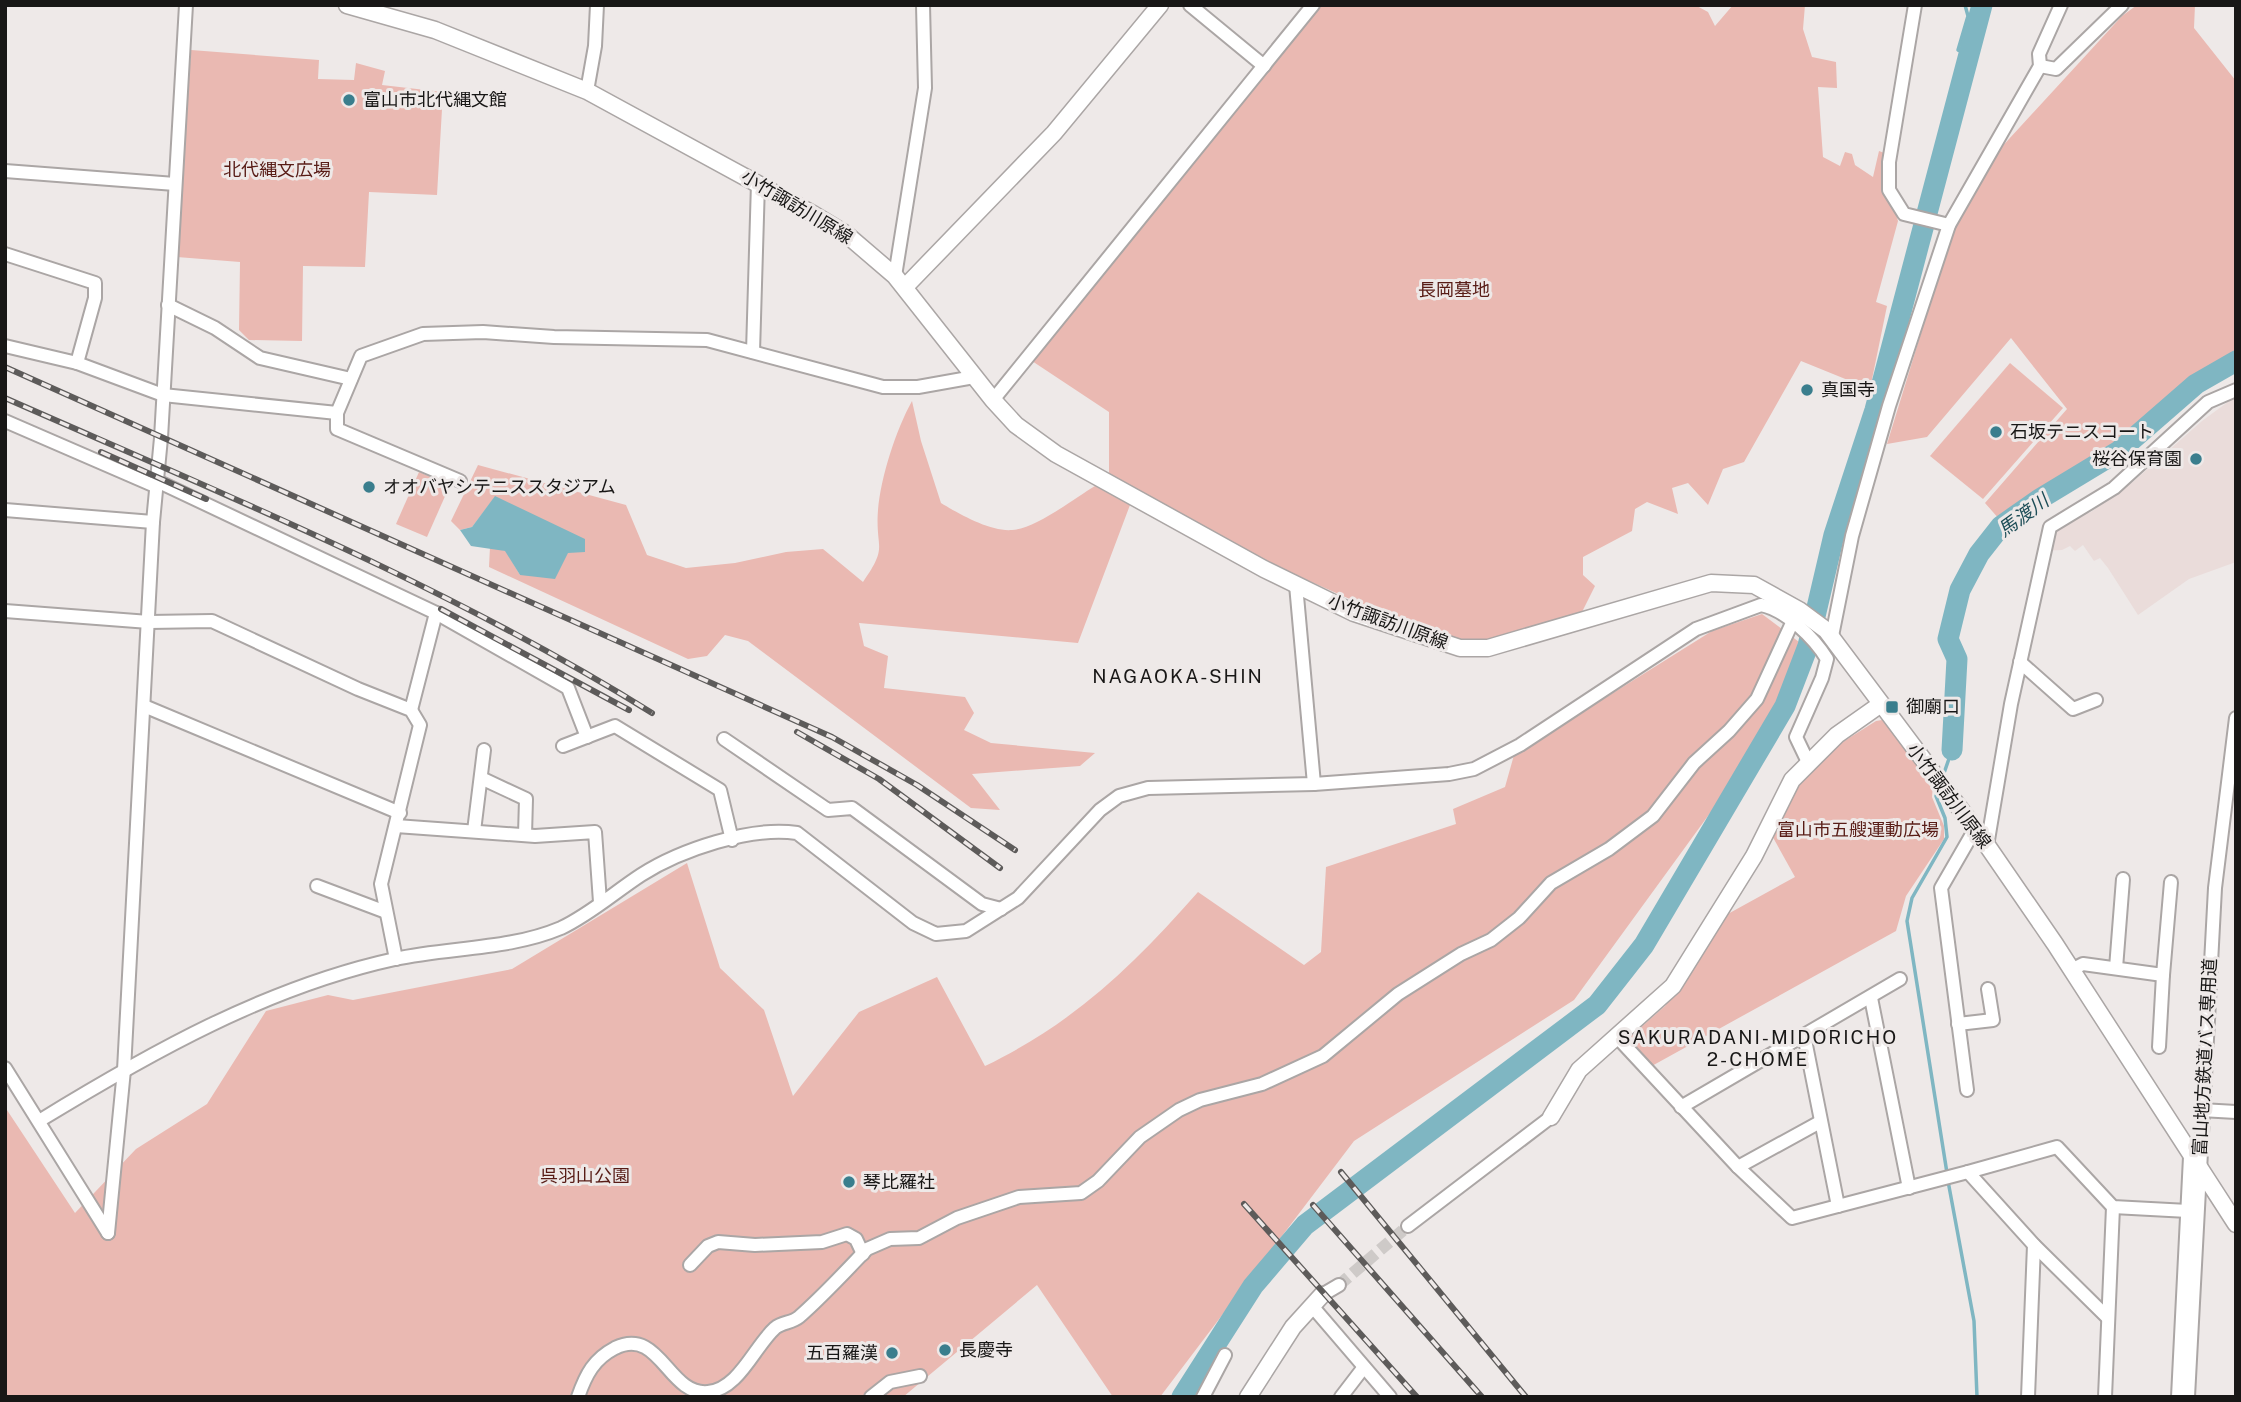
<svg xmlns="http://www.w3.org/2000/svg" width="2241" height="1402" font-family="'Public Sans','Noto Sans JP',sans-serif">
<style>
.built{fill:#eadcda}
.green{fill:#eab9b2}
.water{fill:#7fb6c2}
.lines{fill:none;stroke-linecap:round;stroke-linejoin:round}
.stream{stroke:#7fb6c2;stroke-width:3.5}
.river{stroke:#7fb6c2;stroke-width:21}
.street-tunnel{stroke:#cecac8;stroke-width:12;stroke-dasharray:12 6;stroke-linecap:butt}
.street-casing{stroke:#aba6a5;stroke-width:16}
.secondary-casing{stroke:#aba6a5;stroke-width:19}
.street{stroke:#fff;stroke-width:12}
.secondary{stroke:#fff;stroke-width:16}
.rail-casing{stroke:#5d5b5a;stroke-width:6}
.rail{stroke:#eee9e8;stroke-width:3.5;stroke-dasharray:10;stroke-linecap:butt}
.poi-dot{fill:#3a7e8d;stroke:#eee9e8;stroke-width:2.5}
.labels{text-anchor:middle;stroke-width:6;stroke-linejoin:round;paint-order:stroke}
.poi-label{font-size:18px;fill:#181716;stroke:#eee9e8;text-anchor:start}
.park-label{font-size:18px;fill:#581c16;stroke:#eee9e8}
.street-label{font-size:18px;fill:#181716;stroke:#eee9e8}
.water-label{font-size:19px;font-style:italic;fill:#1d4d57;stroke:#eee9e8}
.neighbourhood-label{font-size:19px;letter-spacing:2px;fill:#181716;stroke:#eee9e8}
</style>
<rect width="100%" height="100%" fill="#eee9e8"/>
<!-- built -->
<polygon class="built" points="2236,396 2236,562 2189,579 2138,615 2108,568 2100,558 2094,561 2083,545 2075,551 2070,546 2062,550 2040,551 2059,521 2091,512 2134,481 2202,421"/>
<!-- green -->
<g class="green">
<polygon points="1318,5 1695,5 1708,12 1715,26 1733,5 1805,5 1803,29 1812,57 1836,62 1837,88 1818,87 1823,157 1840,166 1845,152 1852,154 1855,165 1873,177 1879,151 1887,154 1893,205 1898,221 1876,302 1887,306 1870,389 1801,361 1744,462 1723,469 1708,505 1688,483 1672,488 1678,514 1647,502 1635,509 1632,531 1583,557 1583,575 1595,586 1581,614 1460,648 1280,568 1109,474 1109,412 1032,361"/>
<polygon points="2137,5 2195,5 2194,28 2236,81 2236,351 2189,381 2123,441 2000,520 1985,503 2067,409 2011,338 1927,437 1887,444 1953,229 1998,151 2122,16"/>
<polygon points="191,50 319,60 318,79 354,80 356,63 385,71 382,85 443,92 437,195 369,192 365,267 303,266 302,341 249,340 239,330 240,262 177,257"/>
<polygon points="2010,363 2063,408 1983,499 1930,456"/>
<path d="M912 401 921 441 941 503C959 514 991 532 1012 530 1035 529 1075 498 1095 486L1130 505 1078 643 859 623 864 646 888 656 884 688 965 697 974 713 964 730 991 743 1095 753 1080 766 972 774 1000 810 971 808 748 641 725 635 707 656 688 659 489 567 490 547 506 551 520 575 541 519 495 497 472 527 460 530 451 521 478 465 626 505 647 555 686 568 735 563 786 552 823 549 863 582C889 545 875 550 878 510 881 476 896 430 912 401Z"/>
<polygon points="419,472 450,485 427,537 396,524"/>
<path d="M1762 614 1803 645 1780 708 1729 787 1574 1000 1354 1141 1160 1397H1113L1037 1285 903 1397H5V1107L75 1213 136 1149 207 1104 266 1011 328 995 353 1000 512 969 687 863 720 968 764 1010 793 1096 859 1012 937 977 985 1066C1074 1023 1133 966 1198 892L1304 965 1321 952 1326 867 1456 824 1453 809 1505 787 1514 755 1712 631Z"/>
<polygon points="1882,720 1888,723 1933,785 1932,797 1944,826 1944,839 1906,896 1896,931 1650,1067 1630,1047 1631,1036 1665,1006 1726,915 1795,877 1770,832 1781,807 1819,757 1876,721"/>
</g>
<!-- water -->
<polygon class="water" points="495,496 585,539 585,552 568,553 555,579 520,575 505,551 471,546 460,530 472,527"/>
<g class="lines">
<!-- stream -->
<g class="stream">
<polyline points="1965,5 1968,16 1958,50 1969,54"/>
<polyline points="1943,776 1952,750"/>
<polyline points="1938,790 1936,796 1945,818 1947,837 1912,898 1907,921 1947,1173"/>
<polyline points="1948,1181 1974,1321 1977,1397"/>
</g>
<!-- river -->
<g class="river">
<polyline points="1952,750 1957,659 1948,639 1960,590 1979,554 2001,526 2038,500 2119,451 2196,384 2236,361"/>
<polyline points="1182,1397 1253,1286 1305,1225 1597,1005 1644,945 1785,706 1808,646 1834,535 1875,410 1982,5"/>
</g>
<!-- street-tunnel -->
<polyline class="street-tunnel" points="1339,1285 1408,1226"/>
<!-- street casing -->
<g class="street-casing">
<g id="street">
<polyline points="1190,5 1264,66"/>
<polyline points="1915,5 1889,162 1889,190 1904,214 1949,225"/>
<polyline points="2040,66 2056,69 2122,5"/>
<polyline points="587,91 595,46 597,5"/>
<polyline points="5,171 175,184"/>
<polyline points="5,254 95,283 95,298 77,363"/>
<polyline points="895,276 925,88 923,5"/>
<polyline points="168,305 215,328 260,358 351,379"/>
<polyline points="5,346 77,363 163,395 337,413"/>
<polyline points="753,352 758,183"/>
<polyline points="993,400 1313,5"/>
<polyline points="5,421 155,486"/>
<polyline points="157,481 436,613 411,710"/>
<polyline points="460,481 337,429 337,413 361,356 423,334 483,332 554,337 707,340 883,387 918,387 974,377"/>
<polyline points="5,510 153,522"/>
<polyline points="1296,585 1314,784"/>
<polyline points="5,611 149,622 212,621 358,689 411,710 420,725 381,884 396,959"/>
<polyline points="436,613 568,688 587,737"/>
<polyline points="1832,636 1852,536 1889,406 1949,225 2040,66 2039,54 2061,5"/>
<polyline points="2020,662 2073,709 2096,700"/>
<polyline points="144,706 400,813"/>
<polyline points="724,739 828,810 852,808 982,904 1001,909"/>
<polyline points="563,746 615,726 720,790 732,840"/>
<polyline points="481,778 526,799 525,835"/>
<polyline points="396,826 535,836 595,832 600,902"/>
<polyline points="474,831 484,750"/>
<polyline points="1987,846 2011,704 2050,527 2114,488 2208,402 2236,390"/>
<polyline points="317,886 386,912"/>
<polyline points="2116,968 2123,879"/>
<polyline points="2071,970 2083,964 2163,975 2171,882"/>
<polyline points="1871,998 1909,1188"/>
<polyline points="1958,1024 1993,1020 1988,989"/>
<polyline points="1804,1035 1838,1206"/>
<polyline points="1618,1038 1738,1167 1792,1218 1968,1172"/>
<polyline points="2159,1047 2163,975"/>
<polyline points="5,1068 108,1233"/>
<polyline points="1967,1090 1941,888 1975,829"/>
<polyline points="1681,1107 1900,979"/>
<polyline points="2201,1110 2236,1112"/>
<path d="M39 1121C150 1053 267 987 395 959 449 947 509 950 561 928 589 915 615 892 641 875 680 850 751 826 797 833L913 923 936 934 966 931 1018 898 1100 810 1119 796 1148 788 1314 784 1449 774 1474 769 1520 745 1696 629 1761 605C1786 610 1814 638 1827 659L1822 678 1796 737 1808 762"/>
<polyline points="1738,1167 1820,1122"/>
<polyline points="1408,1226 1551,1117"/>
<polyline points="108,1233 124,1070 153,522 161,438 186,5"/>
<polyline points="690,1265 708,1246 718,1242 755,1245 822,1242 847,1234 856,1239 863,1254"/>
<polyline points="1322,1295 1339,1285"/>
<polyline points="1312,1306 1390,1397"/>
<polyline points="2108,1318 2034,1245 1968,1172 2057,1147 2113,1207 2188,1211"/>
<path d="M578 1397C586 1374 594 1359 615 1348 660 1326 668 1396 708 1392 739 1389 754 1347 775 1328 782 1322 792 1323 799 1317 823 1296 845 1272 867 1249L890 1239 919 1238 957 1218 1019 1197 1081 1193 1098 1181 1140 1137 1179 1110 1200 1100 1262 1084 1323 1056 1398 994 1461 954 1491 940 1519 918 1551 883 1609 849 1653 816 1694 763 1729 731 1757 699 1792 623"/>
<polyline points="871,1397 890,1382 920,1376"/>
<polyline points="1203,1397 1225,1355"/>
<polyline points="1341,1397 1364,1367"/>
<polyline points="2028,1397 2034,1245"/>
<polyline points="2105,1397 2113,1207"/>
<polyline points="2178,1397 2190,1157"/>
<polyline points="2188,1397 2215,888 2236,718"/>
</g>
</g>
<!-- secondary casing -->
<g class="secondary-casing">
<g id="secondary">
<polyline points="347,5 435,30 587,91 813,214 846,234 895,276 993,400 1016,425 1056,454 1264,569 1354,613 1460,648 1488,648 1711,583 1754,585 1799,610 1826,630 1982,838 2055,944 2236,1224"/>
<polyline points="905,287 1054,133 1160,5"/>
<polyline points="1551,1117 1579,1070 1673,986 1754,856 1792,780 1837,735 1881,704"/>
<polyline points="1248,1397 1293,1327 1322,1295"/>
</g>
</g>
<!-- street -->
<use href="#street" class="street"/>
<!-- secondary -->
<use href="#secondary" class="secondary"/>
<!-- rail casing -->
<g class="rail-casing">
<g id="rail">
<polyline points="5,367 832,737 917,785 1015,850"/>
<path d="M5 398C223 494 449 586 652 713"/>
<polyline points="101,452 206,499"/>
<polyline points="441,609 629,710"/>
<polyline points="797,732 879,779 1000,868"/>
<polyline points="1341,1172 1526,1397"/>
<polyline points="1244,1204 1417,1397"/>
<polyline points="1313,1205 1482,1397"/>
</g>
</g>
<!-- rail -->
<use href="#rail" class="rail"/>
</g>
<!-- markers -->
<g class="poi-dot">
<circle cx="349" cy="100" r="7"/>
<circle cx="1807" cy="390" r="7"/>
<circle cx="1996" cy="432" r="7"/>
<circle cx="2196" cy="459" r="7"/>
<circle cx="369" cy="487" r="7"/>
<rect x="1885" y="700" width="14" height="14" rx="3.5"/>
<circle cx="849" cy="1182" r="7"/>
<circle cx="945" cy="1350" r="7"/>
<circle cx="892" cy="1353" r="7"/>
</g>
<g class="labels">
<!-- poi labels -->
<g class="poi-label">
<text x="363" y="106">富山市北代縄文館</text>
<text x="1821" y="396">真国寺</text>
<text x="2010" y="438">石坂テニスコート</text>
<text x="2182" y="465" text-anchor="end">桜谷保育園</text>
<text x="383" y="493">オオバヤシテニススタジアム</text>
<text x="1906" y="713">御廟口</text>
<text x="863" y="1188">琴比羅社</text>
<text x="959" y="1356">長慶寺</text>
<text x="878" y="1359" text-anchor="end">五百羅漢</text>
</g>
<!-- park labels -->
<g class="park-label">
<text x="277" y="176">北代縄文広場</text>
<text x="1454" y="296">長岡墓地</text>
<text x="1858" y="836">富山市五艘運動広場</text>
<text x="585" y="1182">呉羽山公園</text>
</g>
<!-- street labels -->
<g class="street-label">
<text transform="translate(797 207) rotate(31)" y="6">小竹諏訪川原線</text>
<text transform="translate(1388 622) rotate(20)" y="6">小竹諏訪川原線</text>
<text transform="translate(1949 796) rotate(53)" y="6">小竹諏訪川原線</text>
<text transform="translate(2205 1057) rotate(-87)" y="6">富山地方鉄道バス専用道</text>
</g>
<!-- water labels -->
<g class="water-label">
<text transform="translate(2023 515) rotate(-36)" y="7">馬渡川</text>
</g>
<!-- neighbourhood labels -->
<g class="neighbourhood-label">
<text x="1178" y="683">NAGAOKA-SHIN</text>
<text x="1758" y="1044">SAKURADANI-MIDORICHO<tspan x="1758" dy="22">2-CHOME</tspan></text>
</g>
</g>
<!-- border -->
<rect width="2241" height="1402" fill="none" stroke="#181716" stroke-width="14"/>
</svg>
